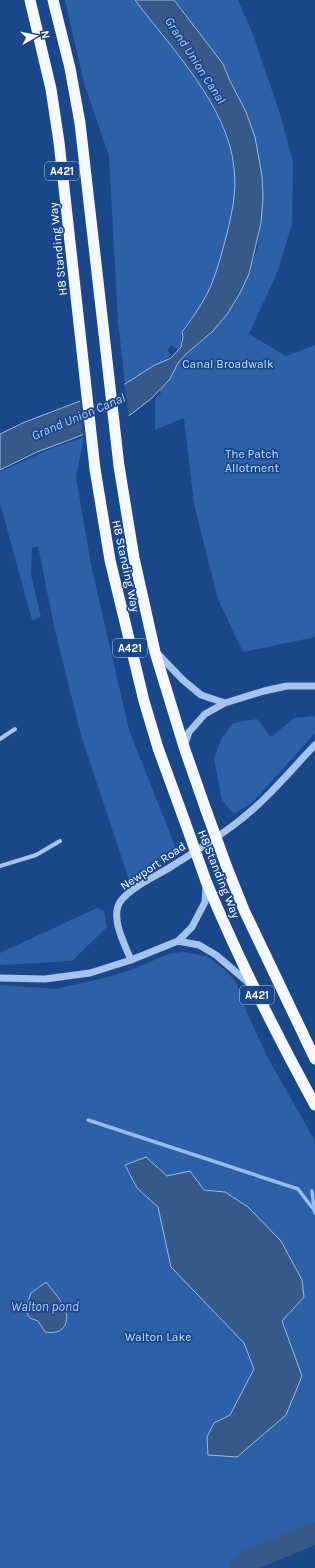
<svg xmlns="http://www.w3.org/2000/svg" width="315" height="1568" font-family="Karla,sans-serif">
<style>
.green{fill:#2d61a7}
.water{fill:#375989;stroke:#96bdef}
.pier{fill:#1a4789}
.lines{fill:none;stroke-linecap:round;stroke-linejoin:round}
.stream{stroke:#96bdef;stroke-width:3.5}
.river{stroke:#375989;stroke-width:22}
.minor{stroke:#a4c3ed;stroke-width:4}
.tertiary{stroke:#a4c3ed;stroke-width:7}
.trunk{stroke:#f4f8ff;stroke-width:11}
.trunk-bridge{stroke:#f4f8ff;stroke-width:11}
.labels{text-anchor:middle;stroke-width:3.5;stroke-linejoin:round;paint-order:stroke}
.shield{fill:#1a4789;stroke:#bac8dc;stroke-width:1}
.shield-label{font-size:11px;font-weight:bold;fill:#fff}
.street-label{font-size:12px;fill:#fff;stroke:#1a4789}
.park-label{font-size:12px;fill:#c9def9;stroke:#1a4789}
.water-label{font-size:13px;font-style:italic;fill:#afcdf4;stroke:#1a4789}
</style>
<rect width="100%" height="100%" fill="#1a4789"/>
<!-- green -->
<g class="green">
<path d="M65 0H135C177 55 235 112 235 186 235 215 225 245 216 272 212 286 205 300 197 313 193 318 183 325 182 332 181 336 181 342 181 347L177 349 171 345 167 351 171 354 166 360 153 366 125 384 118 321 109 156 84 83Z"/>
<polygon points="174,0 238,0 252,32 280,114 293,162 292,224 277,273 249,334 286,356 315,345 315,637 243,652 218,599 194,504 184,418 155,430 155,399 161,393 160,390 170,379 178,363 228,313 240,293 249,274 257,248 261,223 263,198 262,176 255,137 246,112 230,81 223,64"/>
<polygon points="84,437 76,477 91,565 129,730 177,851 129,880 81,735 54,626 38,546 32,548 31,575 41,617 32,620 0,503 0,472 50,449"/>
<polygon points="314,716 315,719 315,733 252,803 234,814 222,800 214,759 221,739 233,723 257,719 271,737 294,718"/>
<polygon points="97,908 104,911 107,927 72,961 0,965 0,953"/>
<polygon points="182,952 207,956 225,970 236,982 246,1011 269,1060 315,1141 315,1533 248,1561 240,1568 0,1568 0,985 56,989 108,977 134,969 168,954"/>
</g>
<!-- water -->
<g class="water">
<path d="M135 0H174L223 64 230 81 246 112 255 137 262 176 263 198 261 223 249 274 240 293 228 313 213 331 186 354 178 363 170 379 152 398 130 415 72 439 37 452 0 470V434L25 422 125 384 153 366 171 358 181 347 183 337 182 332C191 319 200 308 207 294 216 276 221 256 226 237 232 214 237 191 234 168 228 106 171 48 135 0Z"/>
<polygon points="146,1157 167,1176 190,1171 204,1190 225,1192 248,1207 281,1241 302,1280 304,1297 282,1321 302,1376 286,1415 237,1457 208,1455 207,1437 214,1423 230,1415 254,1369 244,1343 171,1267 158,1207 137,1188 125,1165"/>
<path d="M46 1282C55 1294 75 1313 63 1328 58 1333 52 1333 45 1332L38 1321 30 1318 25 1310 31 1293Z"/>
</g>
<!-- pier -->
<polygon class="pier" points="124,382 129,418 83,437 80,399"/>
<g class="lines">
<!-- stream -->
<g class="stream">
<polyline points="88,1120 298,1189 314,1210 315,1213"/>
<polyline points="312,1191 314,1208"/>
</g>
<!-- river -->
<polyline class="river" points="240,1568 248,1561 315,1533"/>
<!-- minor -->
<g class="minor">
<polyline points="0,739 15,729"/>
<polyline points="0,866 36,855 60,841"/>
</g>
<!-- tertiary -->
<g class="tertiary">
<polyline points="157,653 183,680 201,695 225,703"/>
<polyline points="184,746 189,732 205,714 225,703 264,691 287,686 315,686"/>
<polyline points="178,941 192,927 205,902 206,886"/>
<path d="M131 960C125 945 110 918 120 902 130 887 157 876 172 866 193 853 215 839 235 824 264 803 290 771 315 745"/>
<polyline points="0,978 45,979 90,973 131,960 178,941 199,945 216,955 250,984"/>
</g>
<!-- trunk -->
<g class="trunk">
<polyline points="30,0 51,89 59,142 95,469 110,560 144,701 158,748 185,822"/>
<polyline points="53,0 70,68 80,123 119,466 134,558 155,652 184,747 206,810"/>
<polyline points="226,865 244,910 315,1059"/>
<path d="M206 881C238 958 275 1032 315 1105"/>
</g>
<!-- trunk-bridge -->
<g class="trunk-bridge">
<polyline points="206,810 226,865"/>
<polyline points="185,822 206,881"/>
</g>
</g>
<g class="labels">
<!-- shield labels -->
<g class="shield">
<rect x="45" y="162" width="34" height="18" rx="3"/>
<rect x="113" y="639" width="34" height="18" rx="3"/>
<rect x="240" y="986" width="34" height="18" rx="3"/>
</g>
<g class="shield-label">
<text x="62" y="175">A421</text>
<text x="130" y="652">A421</text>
<text x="257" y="999">A421</text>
</g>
<!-- street labels -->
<g class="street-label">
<text transform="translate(58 249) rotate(-96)" y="4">H8 Standing Way</text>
<text transform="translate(126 566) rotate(78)" y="4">H8 Standing Way</text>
<text transform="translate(153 866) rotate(-34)" y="4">Newport Road</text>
<text transform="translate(219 874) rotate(68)" y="4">H8 Standing Way</text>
</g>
<!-- park labels -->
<g class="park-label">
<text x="228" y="368">Canal Broadwalk</text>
<text x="252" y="458">The Patch<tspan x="252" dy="14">Allotment</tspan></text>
<text x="158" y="1341">Walton Lake</text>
</g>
<!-- water labels -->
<g class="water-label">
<text transform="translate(196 60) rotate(57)" y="5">Grand Union Canal</text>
<text transform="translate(78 416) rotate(-23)" y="5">Grand Union Canal</text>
<text x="45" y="1311">Walton pond</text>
</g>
</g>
<!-- north arrow -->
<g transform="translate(36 36) rotate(81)" stroke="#1a4789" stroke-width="3" paint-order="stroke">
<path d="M0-3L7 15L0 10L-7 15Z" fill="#ffffff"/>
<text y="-6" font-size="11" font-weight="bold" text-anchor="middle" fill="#ffffff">N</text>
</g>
</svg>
